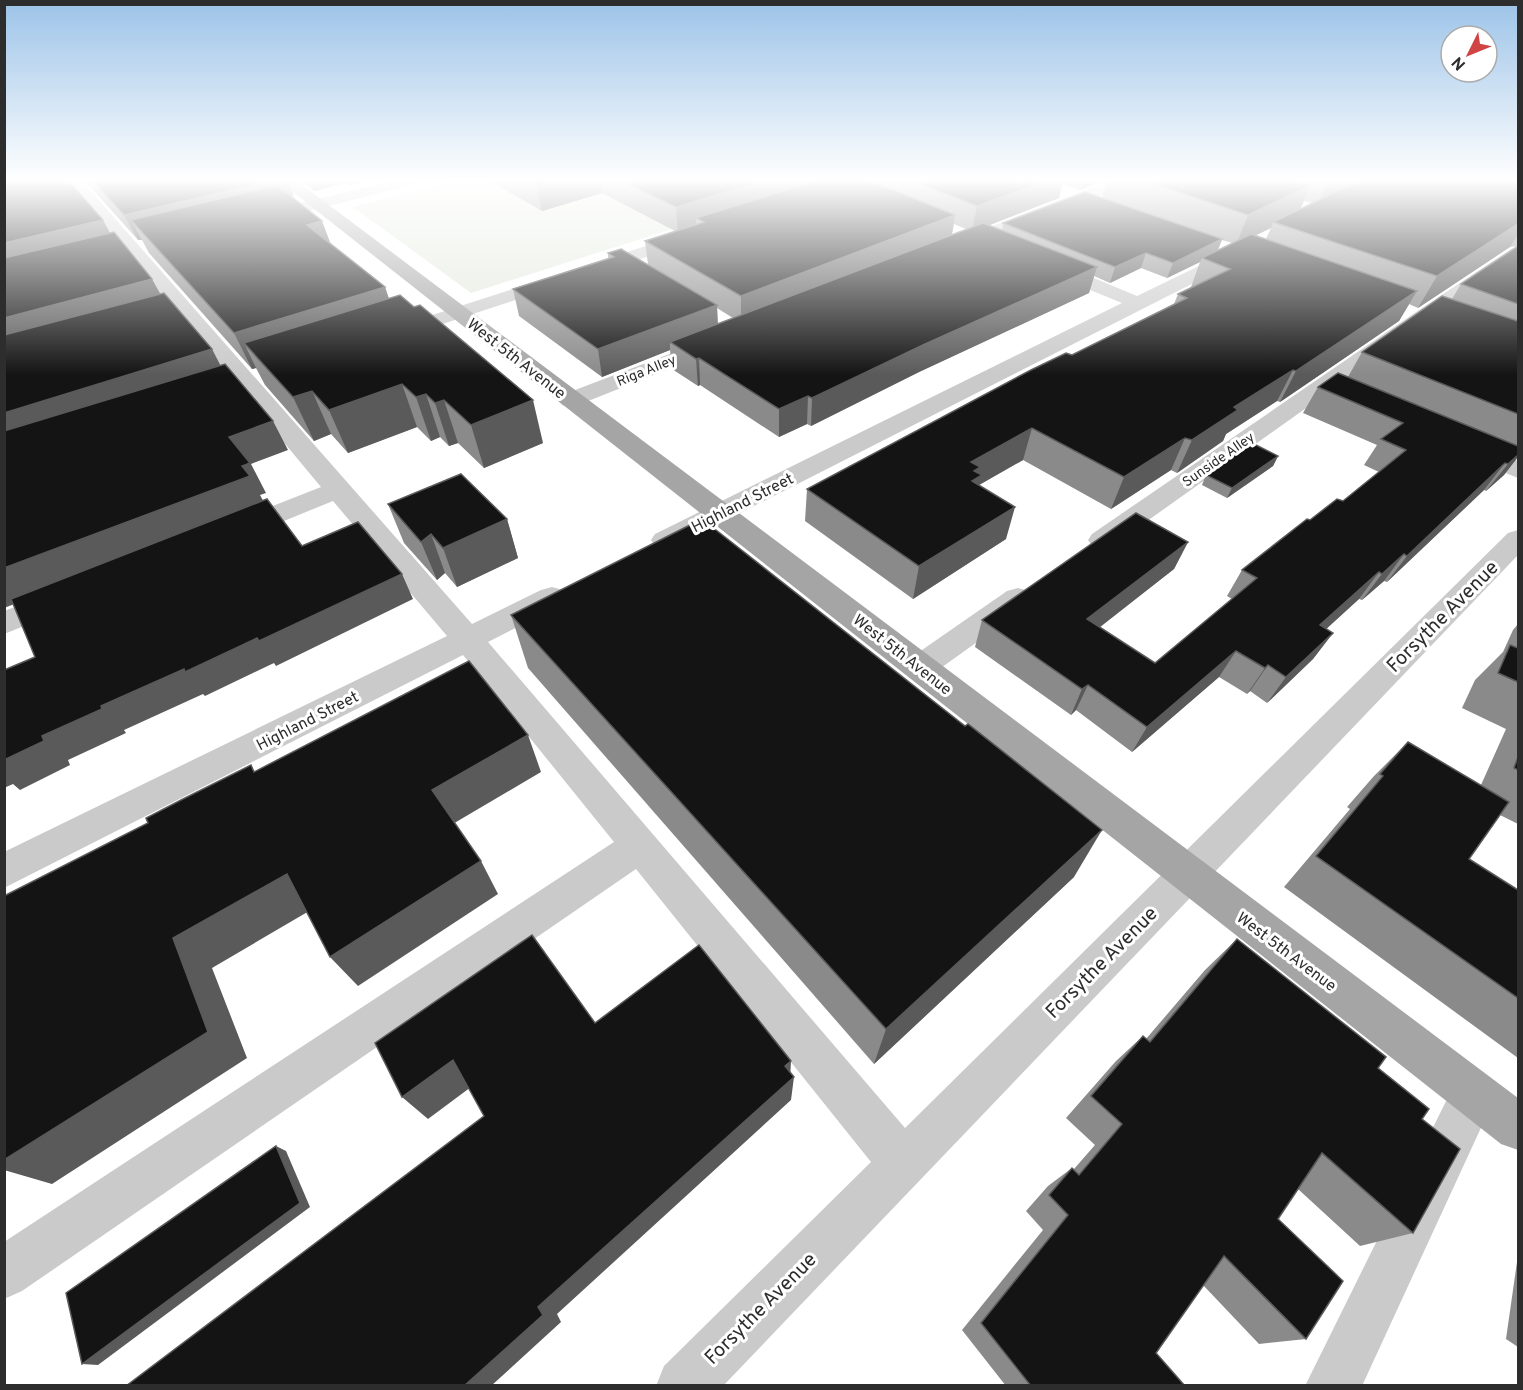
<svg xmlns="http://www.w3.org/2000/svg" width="1523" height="1390" font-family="Overpass,sans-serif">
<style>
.green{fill:#e2e9dc}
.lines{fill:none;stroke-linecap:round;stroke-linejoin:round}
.minor{fill:#cacaca;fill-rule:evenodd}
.major{fill:#a5a5a5;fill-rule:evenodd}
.wall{fill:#8a8a8a;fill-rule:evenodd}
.shaded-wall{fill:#5a5a5a}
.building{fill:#141414;stroke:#5a5a5a;stroke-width:1.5}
.labels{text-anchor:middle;stroke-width:6;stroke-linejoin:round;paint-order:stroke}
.far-street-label{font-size:14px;fill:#2d2d2d;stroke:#fff}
.street-label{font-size:16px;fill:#2d2d2d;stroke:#fff}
.near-street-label{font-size:20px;fill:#2d2d2d;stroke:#fff}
</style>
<rect width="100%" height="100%" fill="#fff"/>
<!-- green -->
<polygon class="green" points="453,181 823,181 471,293 353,207"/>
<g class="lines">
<!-- minor -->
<g class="minor">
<polygon points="66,181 82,181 472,624 541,590 552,587 563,590 567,597 563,604 488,642 905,1128 1508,533 1518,530 1518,555 723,1386 656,1386 664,1366 871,1162 636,869 22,1291 4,1299 4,1242 614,842 463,655 4,888 4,852 447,636 333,501 247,536 237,539 227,536 223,530 227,524 321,487"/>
<polygon points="391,181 417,181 415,184 262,223 256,222 253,218 256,214"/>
<polygon points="1109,181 1131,181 1129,184 963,250 951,250 948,246 951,242"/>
<polygon points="689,232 695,233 698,237 695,241 403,337 396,339 389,337 385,333 389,329"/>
<polygon points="1518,247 1518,261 1427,322 1112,546 1102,549 1092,546 1088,540 1092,534 1413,314 1511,249"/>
<polygon points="1236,248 1243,250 1245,254 1243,258 675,546 665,549 655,546 651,540 655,534 1122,303 1044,271 1042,267 1044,263 1058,263 1137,296"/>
<polygon points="714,337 722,338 725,343 722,348 578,405 570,407 562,405 558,400 562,395"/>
<polygon points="1470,443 1518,461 1518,478 1461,455 1458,450 1461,445"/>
<polygon points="1018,588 1029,591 1033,598 1029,605 931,675 920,679 909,675 904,667 909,659 1007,591"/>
<polygon points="61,590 72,593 76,600 72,607 4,634 4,611"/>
<polygon points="1474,1070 1490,1077 1497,1093 1362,1386 1305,1386 1458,1077"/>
</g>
<!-- major -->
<polygon class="major" points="279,181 297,181 1518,1098 1518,1150 1501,1144"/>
</g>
<!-- wall -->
<g class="wall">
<polygon points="85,181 288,181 294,196 291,197 331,244 385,287 389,299 543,443 484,468 458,443 449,446 440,437 431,441 417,427 348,453 331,434 314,441 265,385 256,368 252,369 149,253 142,240 138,240"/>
<polygon points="300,181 367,181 348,185 345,183 314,191"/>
<path d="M490 181H1103L1080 190 1062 184 1059 198 989 225 1002 230 1003 223 1102 198 1107 181H1518V459L1517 458 1504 475 1486 491 1484 490 1387 582 1384 581 1362 600 1359 599 1326 629 1333 633 1313 659 1267 703 1250 691 1247 694 1219 677 1132 752 1076 710 1071 715 975 647 982 620 1188 542 1174 569 1099 627 1155 663 1232 599 1227 596 1242 570 1310 520 1343 501 1379 472 1364 465 1377 445 1303 413 1318 387 1348 377 1362 352 1452 299 1461 284 1518 246 1510 247 1418 308 1409 304 1399 321 1280 402 1277 401 1226 434 1223 441 1177 473 1171 470 1111 509 1023 460 979 485 1006 539 913 599 805 521 807 489 1174 304 1178 294 1192 288 1191 287 1200 262 1167 278 1141 268 1110 283 1094 276 1089 293 919 372 811 426 807 424 779 437 700 385 698 386 672 369 670 350 602 377 519 316 513 289 608 258V253L648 264 645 241 675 231 602 193 542 211ZM1304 201 1312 203 1300 209ZM954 224 966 229 952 234ZM1271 228 1266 239 1255 235ZM1222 240 1232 243 1218 250ZM717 308 733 318 718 324Z"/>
<polygon points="1278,456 1273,466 1227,498 1202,485 1206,475"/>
<polygon points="388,504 507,519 518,558 457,587 445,573 437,580 404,543"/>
<polygon points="511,615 1074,877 874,1064 528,668"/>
<polygon points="1518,624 1518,824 1500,815 1469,859 1518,890 1518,1058 1284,887 1350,809 1347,807 1374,776 1408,742 1481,785 1506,729 1462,708 1475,680 1503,652 1513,630"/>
<polygon points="1237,939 1378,1068 1422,1119 1413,1233 1360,1246 1298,1189 1278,1219 1306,1339 1259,1344 1203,1285 1156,1353 1185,1386 1006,1386 962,1330 1043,1230 1026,1211 1048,1186 1072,1168 1074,1169 1095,1145 1066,1118 1116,1061 1143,1036 1146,1039 1205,970"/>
<polygon points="1518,1255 1518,1347 1506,1339"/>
</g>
<!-- shaded-wall -->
<g class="shaded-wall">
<polygon points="262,181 288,181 294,196 274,201 131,220 142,240 138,240 124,215"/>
<polygon points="310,181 344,181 345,183 314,191"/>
<polygon points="346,181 367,181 348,185"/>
<polygon points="556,181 600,181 602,193 542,211 537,186"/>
<polygon points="764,181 841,181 704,222 696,218 696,227 678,233 676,207"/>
<polygon points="1046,181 1063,181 1059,198 972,232 977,206"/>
<polygon points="1082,181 1103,181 1080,190"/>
<polygon points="1328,181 1366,181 1317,205"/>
<polygon points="1311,185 1298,214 1273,222 1271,228 1236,245 1248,215"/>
<polygon points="955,215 951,240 741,322 741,296"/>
<polygon points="103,220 117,246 4,274 4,243"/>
<polygon points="322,221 335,255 307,225"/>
<polygon points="1518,224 1518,234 1510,247 1418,308 1437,276"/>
<polygon points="1222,239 1216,254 1202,258 1200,262 1167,278 1173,263"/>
<polygon points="1146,253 1141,268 1110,283 1115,267"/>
<polygon points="1097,267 1089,293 919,372 811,426 812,398 923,345"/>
<polygon points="152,279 167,306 4,352 4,318"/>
<polygon points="385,287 397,323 244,343 256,368 252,369 234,333"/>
<polygon points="1417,291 1399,321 1280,402 1296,371"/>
<polygon points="717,305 718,332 670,342 670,350 602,377 598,349"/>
<polygon points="212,349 227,378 4,449 4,413"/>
<polygon points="699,358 700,385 698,386 696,359"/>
<polygon points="1293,370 1277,401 1226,434 1223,441 1177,473 1192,440 1234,407"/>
<polygon points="402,384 417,427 348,453 329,410"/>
<polygon points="312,391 331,434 314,441 293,397"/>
<polygon points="426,394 440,437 431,441 416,397"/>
<polygon points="808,396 807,424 779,437 779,409"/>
<polygon points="444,400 458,443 449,446 435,403"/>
<polygon points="533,400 543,443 484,468 471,425"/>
<polygon points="273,421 288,450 251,464 266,493 260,495 266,506 4,608 4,568 242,466 229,437"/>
<polygon points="1032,428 1023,460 979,485 974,508 971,462"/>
<polygon points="1185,438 1171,470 1111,509 1124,477"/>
<polygon points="1518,455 1518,457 1504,475 1486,491 1508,464"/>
<polygon points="1278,456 1273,466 1227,498 1232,488"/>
<polygon points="1505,463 1484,490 1387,582 1407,556"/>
<polygon points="1015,507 1006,539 913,599 919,566"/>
<polygon points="507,519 518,558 457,587 443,548"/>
<polygon points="431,534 445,573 437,580 421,542"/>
<polygon points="1188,542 1174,569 1076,646 1087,619"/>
<polygon points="1404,554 1384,581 1362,600 1382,574"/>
<polygon points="1379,572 1359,599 1301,652 1320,625"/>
<polygon points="402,574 413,599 276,666 274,663 205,696 203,694 124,730 126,733 68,760 70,765 20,790 13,784 4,788 4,760 42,736 101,706 184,669 257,638"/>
<polygon points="1333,633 1313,659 1267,703 1286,677"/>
<polygon points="1236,651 1219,677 1132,752 1147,727"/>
<polygon points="1268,665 1250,691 1247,694 1265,668"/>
<polygon points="1088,685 1076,710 1071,715 1082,689"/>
<polygon points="528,735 541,772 451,825 432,790"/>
<polygon points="1102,830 1074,877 874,1064 886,1029"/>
<polygon points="481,861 498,894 358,986 330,957"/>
<polygon points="287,874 316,907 212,968 247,1058 52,1184 4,1170 4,1160 173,938"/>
<polygon points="453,1060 475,1084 428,1119 402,1097"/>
<polygon points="791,1061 790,1080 794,1077 791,1100 557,1314 561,1322 491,1386 464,1386 538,1307"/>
<polygon points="276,1146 286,1151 310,1207 98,1365 82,1364"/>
</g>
<!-- building -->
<g class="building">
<polygon points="4,181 69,181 103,220 4,243"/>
<polygon points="93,181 265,181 267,182 124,215"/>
<polygon points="528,181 556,181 537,186"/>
<polygon points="622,181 764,181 676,207"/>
<polygon points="815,181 871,181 955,215 741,296 645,241 704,222 696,218"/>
<polygon points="913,181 1046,181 977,206"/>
<polygon points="1145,181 1296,181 1311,185 1248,215"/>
<polygon points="1358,181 1518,181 1518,224 1437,276 1273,222"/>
<polygon points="277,185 322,221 307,225 385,287 234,333 131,220"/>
<polygon points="1085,192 1222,239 1173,263 1146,253 1115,267 1003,223"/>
<polygon points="983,223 1097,267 923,345 812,398 808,396 779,409 699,358 696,359 670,342"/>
<polygon points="114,232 152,279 4,318 4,258"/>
<polygon points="1251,234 1417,291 1296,371 1293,370 1234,407 1238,410 1192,440 1185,438 1124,477 1032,428 971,462 980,467 974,471 982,475 972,481 1015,507 919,566 807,489 1031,370 1066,353 1072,355 1187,298 1178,294 1230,269 1202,258"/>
<polygon points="1518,246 1518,304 1461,284"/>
<polygon points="621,249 717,305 598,349 513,289 614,257 608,253"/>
<polygon points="164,293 212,349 4,413 4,335"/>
<polygon points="400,295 414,307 420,305 533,400 471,425 444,400 435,403 426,394 416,397 402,384 329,410 312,391 293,397 244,343"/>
<polygon points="1442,296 1518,321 1518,414 1362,352"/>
<polygon points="225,364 273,421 229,437 250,463 242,466 250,476 4,568 4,431"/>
<polygon points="1338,373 1518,446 1518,455 1508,464 1505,463 1407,556 1404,554 1382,574 1379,572 1320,625 1333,633 1286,677 1268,665 1265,668 1236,651 1147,727 1088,685 1082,689 982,620 1136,513 1188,542 1087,619 1155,663 1257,578 1242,570 1307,519 1310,520 1337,499 1343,501 1406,450 1381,439 1403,423 1318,387"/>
<polygon points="1252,443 1278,456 1232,488 1206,475"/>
<polygon points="461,474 507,519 443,548 431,534 421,542 388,504"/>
<polygon points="267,499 302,546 358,522 402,574 259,641 257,638 185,672 184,669 101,706 102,709 42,736 44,741 4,760 4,670 35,657 11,599"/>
<polygon points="702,519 965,726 968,724 1102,830 886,1029 511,615"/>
<polygon points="1510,645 1518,648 1518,682 1498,673"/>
<polygon points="469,661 528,735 432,790 481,861 330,957 287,874 173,938 208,1032 4,1160 4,896 148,823 146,818 183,799 251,765 254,772"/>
<polygon points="1408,742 1509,802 1469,859 1518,890 1518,998 1316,856 1383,776 1380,774"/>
<polygon points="1518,757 1518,770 1514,768"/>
<polygon points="532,935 595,1023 699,945 791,1061 785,1066 794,1077 538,1307 543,1315 464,1386 126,1386 484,1116 453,1060 402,1097 375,1043"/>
<polygon points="1237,939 1386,1057 1378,1068 1429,1109 1422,1119 1460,1149 1413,1233 1322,1153 1278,1219 1343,1281 1306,1339 1224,1256 1156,1353 1185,1386 1031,1386 981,1323 1068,1215 1049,1195 1072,1168 1079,1175 1122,1124 1091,1096 1143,1036 1150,1042"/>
<polygon points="276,1146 300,1203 82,1364 66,1293"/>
</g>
<!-- sky -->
<linearGradient id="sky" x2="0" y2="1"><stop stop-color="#9cc3e8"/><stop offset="0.48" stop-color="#fff"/><stop offset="1" stop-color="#fff" stop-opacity="0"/></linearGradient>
<rect width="1523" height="375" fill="url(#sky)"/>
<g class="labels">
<!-- far-street labels -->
<g class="far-street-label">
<text transform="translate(646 370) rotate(-22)" y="5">Riga Alley</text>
<text transform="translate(1218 459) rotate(-35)" y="5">Sunside Alley</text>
</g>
<!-- street labels -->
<g class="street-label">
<text transform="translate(517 358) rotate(38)" y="6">West 5th Avenue</text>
<text transform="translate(742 502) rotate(-27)" y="6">Highland Street</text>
<text transform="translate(903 654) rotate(38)" y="6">West 5th Avenue</text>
<text transform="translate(307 720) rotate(-27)" y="6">Highland Street</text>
<text transform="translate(1287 951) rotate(37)" y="6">West 5th Avenue</text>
</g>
<!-- near-street labels -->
<g class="near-street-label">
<text transform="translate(1442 616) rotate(-45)" y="7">Forsythe Avenue</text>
<text transform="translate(1101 962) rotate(-45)" y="7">Forsythe Avenue</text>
<text transform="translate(760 1308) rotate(-45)" y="7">Forsythe Avenue</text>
</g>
</g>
<!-- border -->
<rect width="1523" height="1390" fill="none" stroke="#2d2d2d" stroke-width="12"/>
<!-- north arrow -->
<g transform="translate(1469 54) rotate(227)"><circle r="28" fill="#ffffff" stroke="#ababab" stroke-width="1.5"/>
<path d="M0-4.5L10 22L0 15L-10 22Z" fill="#d04443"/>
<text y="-9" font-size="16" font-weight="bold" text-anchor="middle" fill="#2d2d2d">N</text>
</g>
</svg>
